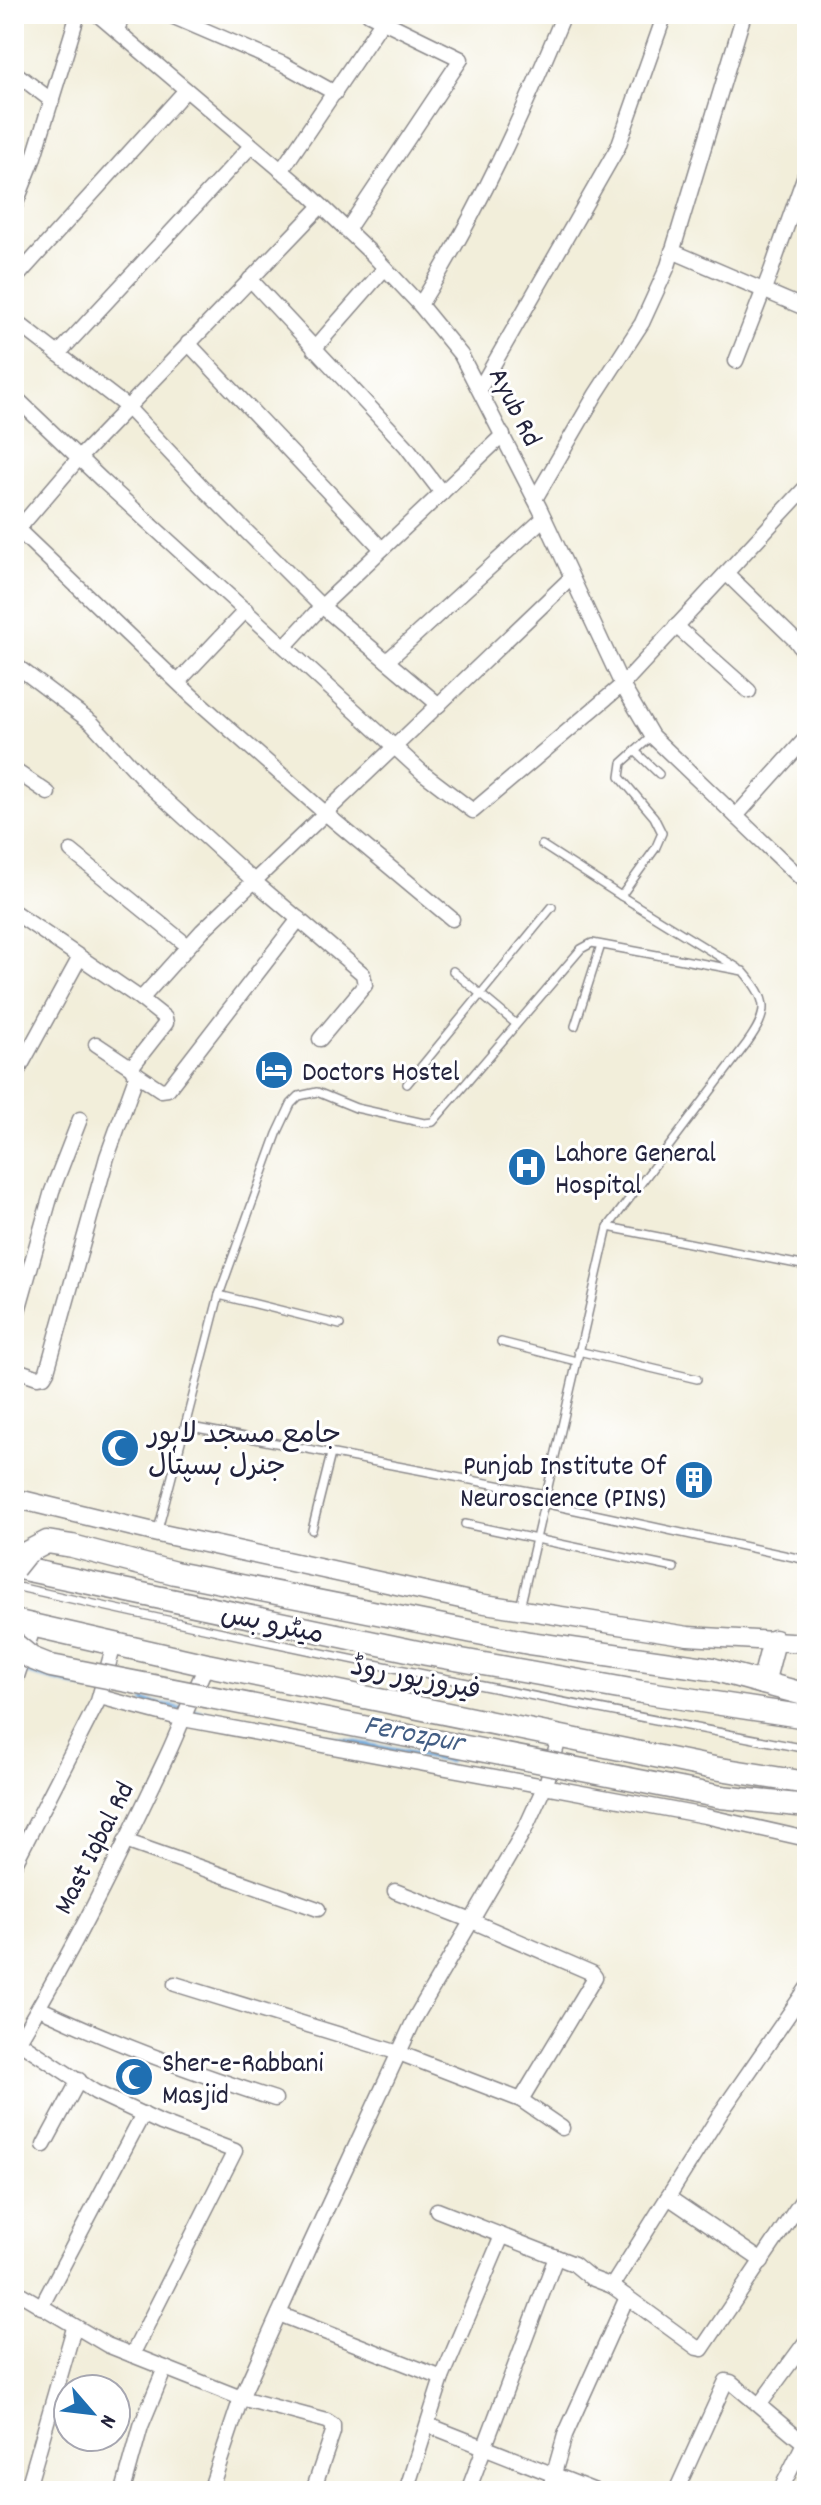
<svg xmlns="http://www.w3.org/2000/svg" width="821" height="2505" font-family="Dekko,'Playpen Sans Arabic',sans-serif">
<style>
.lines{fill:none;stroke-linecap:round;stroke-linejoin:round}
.stream{stroke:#6daadf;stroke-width:5}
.service-casing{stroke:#8a888a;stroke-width:10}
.minor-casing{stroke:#8a888a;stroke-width:17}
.tertiary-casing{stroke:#8a888a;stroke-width:21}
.primary-casing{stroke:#8a888a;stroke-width:25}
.service{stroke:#fff;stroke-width:7}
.minor{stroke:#fff;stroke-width:14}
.tertiary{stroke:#fff;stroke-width:18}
.primary{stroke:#fff;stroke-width:22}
.primary-bridge-casing{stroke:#8a888a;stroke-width:25;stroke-linecap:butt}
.primary-bridge{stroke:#fff;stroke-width:22}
.labels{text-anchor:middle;stroke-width:6;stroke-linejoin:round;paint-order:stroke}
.street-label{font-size:28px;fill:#22223b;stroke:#fff}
.poi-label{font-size:28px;fill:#22223b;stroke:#fff;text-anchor:start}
.water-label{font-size:30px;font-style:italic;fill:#445f85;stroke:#fff}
</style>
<rect width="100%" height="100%" fill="#fff"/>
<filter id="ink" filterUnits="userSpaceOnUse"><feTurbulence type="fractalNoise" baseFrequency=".0125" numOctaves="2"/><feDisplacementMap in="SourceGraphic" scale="16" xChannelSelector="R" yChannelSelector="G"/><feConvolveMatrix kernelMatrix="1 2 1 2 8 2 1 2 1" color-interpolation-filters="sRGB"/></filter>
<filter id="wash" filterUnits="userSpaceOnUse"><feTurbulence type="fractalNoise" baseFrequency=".006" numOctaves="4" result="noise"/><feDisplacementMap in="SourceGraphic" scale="32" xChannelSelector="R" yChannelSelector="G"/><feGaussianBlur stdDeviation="1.8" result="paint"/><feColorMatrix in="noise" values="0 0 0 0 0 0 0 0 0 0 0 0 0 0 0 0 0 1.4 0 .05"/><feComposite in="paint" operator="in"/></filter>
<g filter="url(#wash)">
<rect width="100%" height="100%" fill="#f2eeda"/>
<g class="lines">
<!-- stream -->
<g class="stream">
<polyline points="21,1671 100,1691"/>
<polyline points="145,1702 449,1761"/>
</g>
</g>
</g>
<g filter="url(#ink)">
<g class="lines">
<!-- service casing -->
<g class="service-casing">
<g id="service">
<polyline points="652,736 622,763 620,777 654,817 662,833 655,849 621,896 738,968"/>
<polyline points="635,751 659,774"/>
<polyline points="542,845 621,896"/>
<polyline points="453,971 516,1024"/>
<polyline points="575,1026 601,945"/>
<polyline points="407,1084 552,907"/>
<polyline points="219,1295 340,1325"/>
<polyline points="501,1342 576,1361"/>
<polyline points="578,1351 697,1379"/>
<polyline points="186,1426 545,1494"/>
<polyline points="543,1503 807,1560"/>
<polyline points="465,1524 674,1568"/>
<path d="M158 1530 219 1295 277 1134 291 1104 299 1096 317 1092 356 1108 424 1123 433 1122 581 949 592 943 743 971C769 1001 769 1012 747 1043L608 1227"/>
<polyline points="312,1530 331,1454"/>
<path d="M14 1586C277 1646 542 1699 807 1749"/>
<polyline points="806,1589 807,1589"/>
<polyline points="520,1608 608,1227 807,1266"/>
</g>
</g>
<!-- minor casing -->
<g class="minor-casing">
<g id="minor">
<polyline points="97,14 308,193 371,253 420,305 461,355 540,509 622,685 652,736 807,884"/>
<polyline points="167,14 283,64 335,93"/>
<polyline points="117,29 124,14"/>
<polyline points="14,72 52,101"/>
<polyline points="281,171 387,14"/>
<polyline points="14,208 33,160 78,14"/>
<polyline points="347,230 461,59 369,14"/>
<polyline points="672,251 807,309"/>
<polyline points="250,279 406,446 442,493"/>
<polyline points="14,280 186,90"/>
<path d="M420 305C479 211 522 116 564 14"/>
<polyline points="14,320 127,407 205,490 318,603 439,705"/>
<polyline points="188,343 382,549"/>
<polyline points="314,349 385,268"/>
<polyline points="58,354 251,146"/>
<polyline points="736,361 771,271 807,169"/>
<polyline points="480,388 618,147 665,14"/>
<polyline points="14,396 102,480 423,773 473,811 622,685 807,486"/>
<polyline points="535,499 596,394 642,323 668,266 744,14"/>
<polyline points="14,526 192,696 325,813 452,919"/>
<polyline points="14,534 79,458 321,206"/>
<polyline points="726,573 796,641 807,656"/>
<polyline points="676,626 749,691"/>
<polyline points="285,646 322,606 503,435"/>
<polyline points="387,661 544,518"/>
<polyline points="14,664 92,723 149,785 255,882 363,974 365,985 320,1039"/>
<polyline points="178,682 246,610"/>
<polyline points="14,770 48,793"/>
<polyline points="736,816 807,737"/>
<polyline points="71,851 188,946"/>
<polyline points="14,912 141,999"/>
<polyline points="96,1044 132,1068"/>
<polyline points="137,1074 133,1071 133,1065 166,1023 165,1018 141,999 202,931 571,578"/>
<polyline points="14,1078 80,957"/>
<polyline points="14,1325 52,1191 80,1119"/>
<polyline points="14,1369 37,1377 44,1376 47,1371 107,1157 137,1074 161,1090 168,1089 299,919"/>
<polyline points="14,1685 34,1626"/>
<polyline points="100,1697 183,1719 705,1816 807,1839"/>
<polyline points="125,1841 318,1909"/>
<polyline points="14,1865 98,1701 114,1645"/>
<polyline points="395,1891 472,1921 592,1973 595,1977 521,2100"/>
<polyline points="175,1984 399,2053 521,2100 562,2128"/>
<path d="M39 2008C116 2044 194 2073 275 2099"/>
<polyline points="18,2041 95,2092 161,2123 235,2151 132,2355"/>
<path d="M15 2047C71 1955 119 1857 165 1760 180 1729 191 1696 207 1665"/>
<polyline points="44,2145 79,2080"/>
<polyline points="668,2197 762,2261"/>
<polyline points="437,2210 574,2264 591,2278 612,2286 722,2111 807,1988"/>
<polyline points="612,2286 697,2348 702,2349 807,2193"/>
<polyline points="14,2290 107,2345 241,2398 327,2421 333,2425 333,2432 313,2491"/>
<polyline points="41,2307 143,2114"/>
<polyline points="279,2314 442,2378"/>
<polyline points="760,2404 807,2340"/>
<polyline points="428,2425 595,2491"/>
<polyline points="27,2491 74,2328"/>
<polyline points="123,2491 141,2426 165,2368"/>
<polyline points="210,2491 241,2398 309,2247 415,2018 525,1829 547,1781 560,1735"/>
<polyline points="406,2491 442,2378 502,2236"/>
<polyline points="468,2491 556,2257"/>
<polyline points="549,2491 565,2435 627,2297"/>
<polyline points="676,2491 726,2381 731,2382 804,2443 780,2491"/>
</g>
</g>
<!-- tertiary casing -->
<g class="tertiary-casing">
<polyline id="tertiary" points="14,1498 158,1533 479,1603 688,1636 807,1643"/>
</g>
<!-- primary casing -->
<g class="primary-casing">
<g id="primary">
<polyline points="14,1567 427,1654 642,1692 807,1717"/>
<polyline points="14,1621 207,1665 714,1768 807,1783"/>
<polyline points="712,1669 807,1695"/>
<polyline points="763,1683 774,1641"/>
<polyline points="721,1797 807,1806"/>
</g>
</g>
<!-- service -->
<use href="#service" class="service"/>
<!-- minor -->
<use href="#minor" class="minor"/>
<!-- tertiary -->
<use href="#tertiary" class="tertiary"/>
<!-- primary -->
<use href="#primary" class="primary"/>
<!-- primary-bridge casing -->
<g class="primary-bridge-casing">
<g id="primary-bridge">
<polyline points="14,1568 26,1553 47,1542 72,1546 175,1573 529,1643 712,1669"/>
<polyline points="14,1644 31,1658 51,1666 721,1797"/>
</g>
</g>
<!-- primary-bridge -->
<use href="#primary-bridge" class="primary-bridge"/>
</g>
</g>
<!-- icons -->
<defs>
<g id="hotel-disc" transform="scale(2)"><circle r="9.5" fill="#1f6fb2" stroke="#fff"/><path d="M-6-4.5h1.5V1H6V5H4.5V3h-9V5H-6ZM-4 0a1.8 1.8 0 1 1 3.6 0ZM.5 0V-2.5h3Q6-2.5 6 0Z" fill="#fff"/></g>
<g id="hospital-disc" transform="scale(2)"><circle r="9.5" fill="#1f6fb2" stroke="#fff"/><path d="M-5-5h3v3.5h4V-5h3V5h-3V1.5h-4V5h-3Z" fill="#fff"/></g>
<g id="mosque-disc" transform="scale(2)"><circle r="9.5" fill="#1f6fb2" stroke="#fff"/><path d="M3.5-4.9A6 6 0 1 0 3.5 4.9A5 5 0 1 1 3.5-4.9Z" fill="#fff"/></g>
<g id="building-disc" transform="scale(2)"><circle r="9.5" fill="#1f6fb2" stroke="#fff"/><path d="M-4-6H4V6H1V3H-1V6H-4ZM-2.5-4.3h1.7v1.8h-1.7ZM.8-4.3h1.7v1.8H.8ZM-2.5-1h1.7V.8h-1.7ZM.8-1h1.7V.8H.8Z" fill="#fff"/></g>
</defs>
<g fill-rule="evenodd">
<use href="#hotel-disc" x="274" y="1070"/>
<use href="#hospital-disc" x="527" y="1167"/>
<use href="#mosque-disc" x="120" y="1448"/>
<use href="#building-disc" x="694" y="1480"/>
<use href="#mosque-disc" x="134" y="2077"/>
</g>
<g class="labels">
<!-- street labels -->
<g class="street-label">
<text transform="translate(517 406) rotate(63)" y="10">Ayub Rd</text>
<text transform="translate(273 1622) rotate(12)" y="10">میٹرو بس</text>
<text transform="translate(416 1676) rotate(11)" y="10">فیروزپور روڈ</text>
<text transform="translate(92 1847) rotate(-63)" y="10">Mast Iqbal Rd</text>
</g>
<!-- poi labels -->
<g class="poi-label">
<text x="302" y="1080">Doctors Hostel</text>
<text x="555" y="1161">Lahore General<tspan x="555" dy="32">Hospital</tspan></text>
<text x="148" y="1442">جامع مسجد لاہور<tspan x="148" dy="32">جنرل ہسپتال</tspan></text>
<text x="666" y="1474" text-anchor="end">Punjab Institute Of<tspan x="666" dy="32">Neuroscience (PINS)</tspan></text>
<text x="162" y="2071">Sher-e-Rabbani<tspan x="162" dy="32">Masjid</tspan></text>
</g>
<!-- water labels -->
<g class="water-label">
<text transform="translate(414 1732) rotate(11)" y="10">Ferozpur</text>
</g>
</g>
<!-- margin -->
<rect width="821" height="2505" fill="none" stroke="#fff" stroke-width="48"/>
<!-- north arrow -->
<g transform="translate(92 2413) rotate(118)"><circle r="38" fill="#ffffff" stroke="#a7a7b1" stroke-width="2"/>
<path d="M0-6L14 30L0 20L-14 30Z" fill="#1f6fb2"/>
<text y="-12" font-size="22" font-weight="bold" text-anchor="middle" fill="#22223b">N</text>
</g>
</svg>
